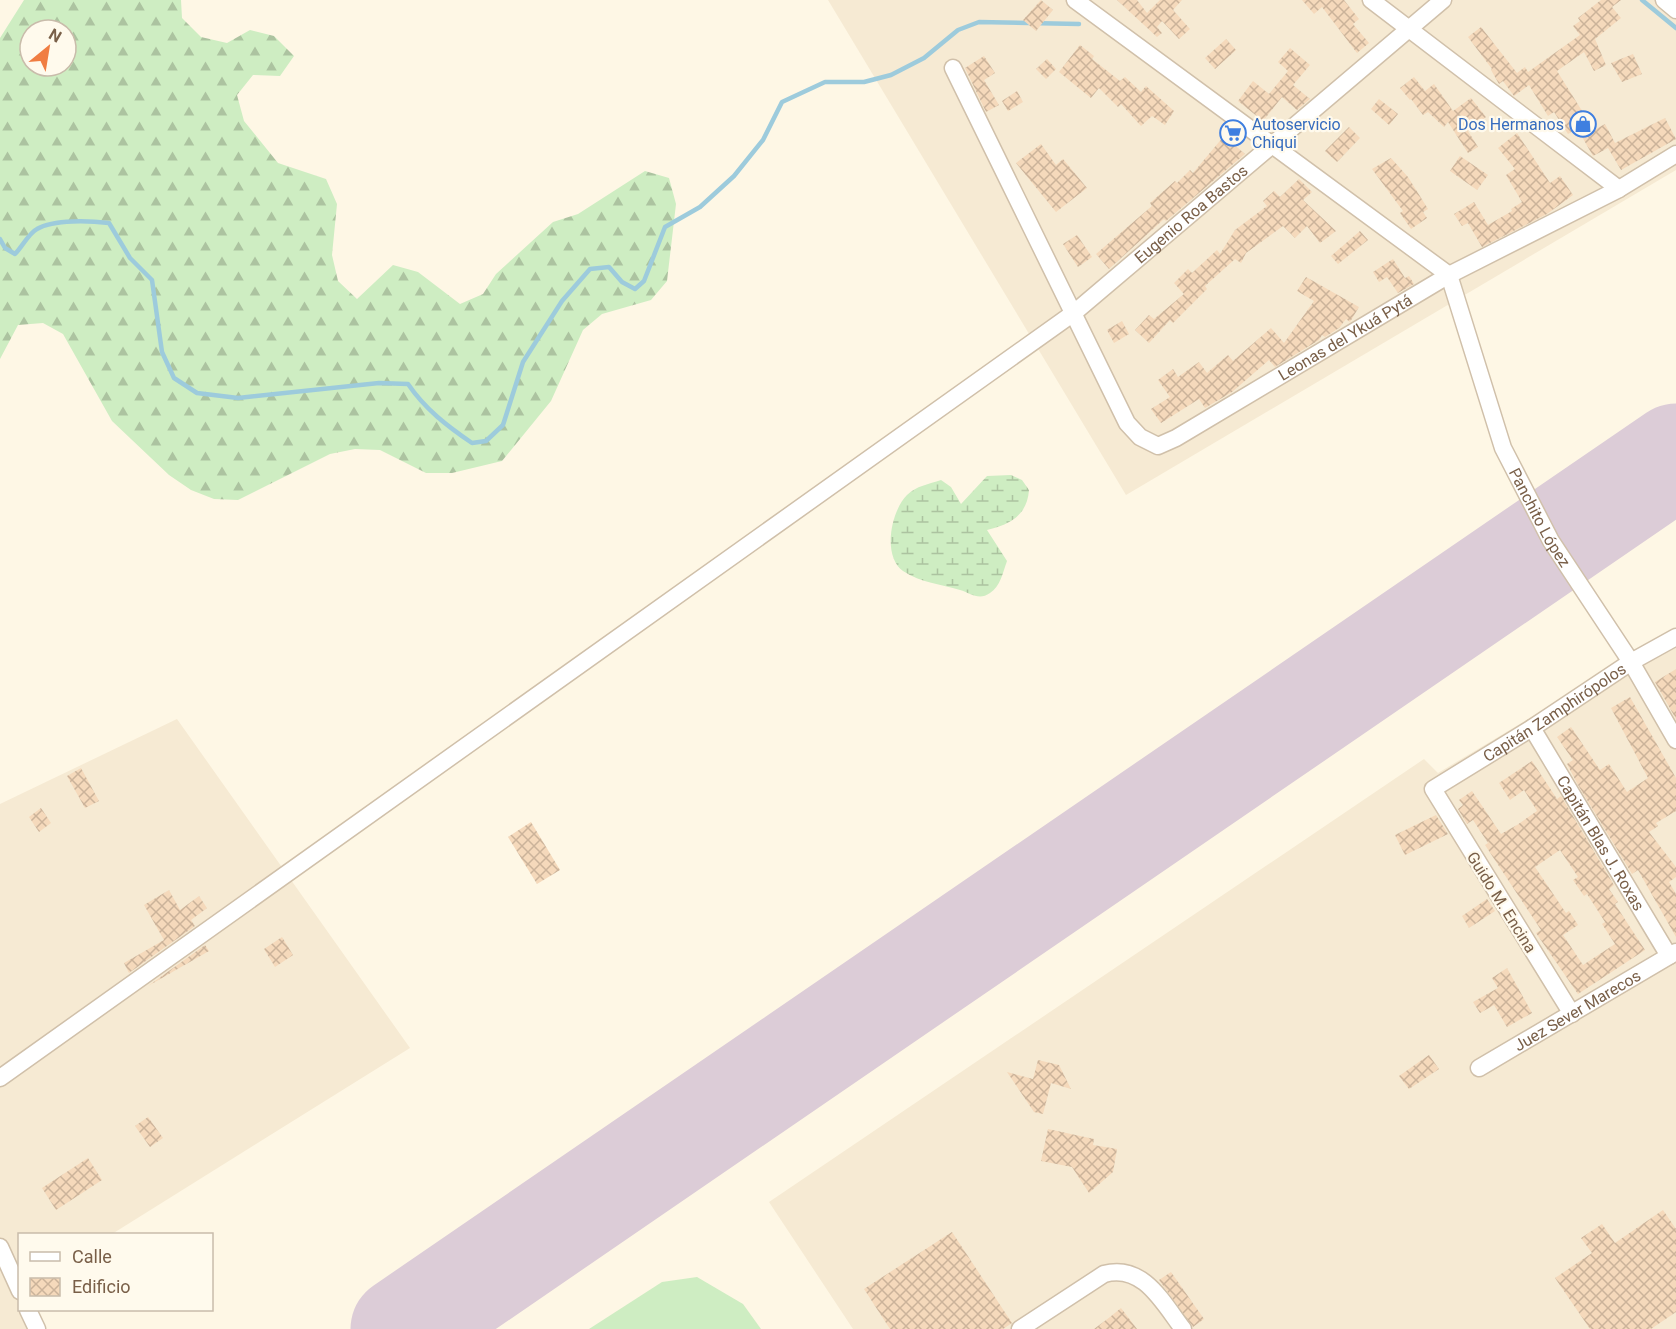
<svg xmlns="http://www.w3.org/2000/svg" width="1676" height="1329" font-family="Roboto,sans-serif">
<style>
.residential{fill:#f6ead3}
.forest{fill:url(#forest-firs);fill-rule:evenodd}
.wetland{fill:url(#wetland-marsh)}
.pitch{fill:#ceedc2}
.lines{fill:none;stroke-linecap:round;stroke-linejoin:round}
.stream{stroke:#9dcbdc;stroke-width:4.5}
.runway{stroke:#dcccd7;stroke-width:105}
.building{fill:url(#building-cross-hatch);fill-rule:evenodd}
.street-casing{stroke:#d0c0aa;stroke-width:19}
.street{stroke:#fff;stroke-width:16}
.labels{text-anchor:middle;stroke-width:4.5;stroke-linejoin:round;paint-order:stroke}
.shop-label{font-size:16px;fill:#366cbe;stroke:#fffaed;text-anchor:start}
.street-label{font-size:16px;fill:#795f48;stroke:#fffaed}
</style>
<defs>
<pattern id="forest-firs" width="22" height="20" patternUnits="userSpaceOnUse" patternTransform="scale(1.5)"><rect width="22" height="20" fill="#ceedc2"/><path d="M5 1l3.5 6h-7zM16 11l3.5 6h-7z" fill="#acc3a0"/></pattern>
<pattern id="wetland-marsh" width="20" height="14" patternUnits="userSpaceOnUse" patternTransform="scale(1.5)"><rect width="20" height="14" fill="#ceedc2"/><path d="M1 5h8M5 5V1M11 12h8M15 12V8" fill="none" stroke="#acc3a0"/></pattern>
<pattern id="building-cross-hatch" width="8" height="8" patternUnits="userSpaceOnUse" patternTransform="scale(1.5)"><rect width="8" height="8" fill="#f5d9bb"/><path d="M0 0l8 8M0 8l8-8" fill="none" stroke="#cbb39a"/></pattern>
</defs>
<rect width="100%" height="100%" fill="#fef7e5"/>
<!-- residential -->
<g class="residential">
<polygon points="828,0 1676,0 1676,170 1126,495"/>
<polygon points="1676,630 1676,1329 853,1329 769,1202 1424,759 1438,773"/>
<polygon points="177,719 410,1048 112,1234 20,1234 19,1293 16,1295 20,1310 23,1310 33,1329 0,1329 0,804"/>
</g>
<!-- forest -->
<path class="forest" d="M24 0H181L182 18 201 37 227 43 250 30 274 36 294 56 280 76 253 75 237 95 244 121 278 163 326 179 337 204 332 255 338 281 357 299 393 265 418 272 460 304 483 294 496 274 553 222 578 214 645 171 669 178 676 204 667 281 651 300 602 314 583 330 551 401 502 461 452 473H426L380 450 355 449 330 454 238 500 214 499 191 490 169 475 112 421 63 334 43 323 18 325 0 359V38ZM30 30H66V66H30Z"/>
<!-- wetland -->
<path class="wetland" d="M1011 475 1022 480 1029 490C1027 516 1010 524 987 530L1007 561C1003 572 1000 587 990 593 979 601 970 593 960 590 941 584 921 583 903 571 882 556 891 511 907 495 916 486 929 484 941 480L951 487 961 504 987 476Z"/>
<!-- pitch -->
<polygon class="pitch" points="697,1277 743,1304 761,1329 589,1329 662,1282"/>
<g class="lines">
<!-- stream -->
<g class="stream">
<polyline points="1642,0 1676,28"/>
<path d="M0 239 5 248 15 254C22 247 29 233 37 229 54 219 91 221 109 223L130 258 152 280 162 352 174 378 197 393 238 398 379 383 408 384C425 409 447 426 472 443L486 441 503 425 523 362 562 301 590 269 609 267 622 282 635 289 644 281 665 227 700 207 734 176 763 140 782 102 825 82H864L891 75 924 58 958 30 979 22 1079 24"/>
</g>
<!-- runway -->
<polyline class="runway" points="403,1329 1676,456"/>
</g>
<!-- building -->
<g class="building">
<polygon points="1041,0 1053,10 1036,31 1023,20"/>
<polygon points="1117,0 1137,0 1147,13 1160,0 1182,0 1173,10 1190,29 1179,39 1162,21 1157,27 1162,33 1157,37"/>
<polygon points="1302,0 1344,0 1359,19 1353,24 1369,43 1357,53 1322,7 1314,14"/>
<polygon points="1601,0 1621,0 1612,7 1621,18 1595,39 1606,65 1594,71 1584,52 1557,71 1594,130 1605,124 1615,143 1665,118 1676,139 1621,170 1608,148 1593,156 1577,128 1568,134 1554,112 1548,116 1529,85 1514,96 1503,81 1499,84 1491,70 1492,69 1468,37 1481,27 1517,73 1525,67 1528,72 1580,35 1573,26 1580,21 1578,18"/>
<polygon points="1226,39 1236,50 1215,69 1205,58"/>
<polygon points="1080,45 1094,56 1092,59 1120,81 1125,77 1141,92 1146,86 1174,111 1165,125 1152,116 1141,126 1121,104 1118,107 1099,88 1091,98 1059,72"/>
<polygon points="1290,48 1310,65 1293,85 1310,99 1297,110 1282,97 1263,121 1238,101 1253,81 1269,94 1288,71 1278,62"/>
<polygon points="1633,54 1642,74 1622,82 1611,63"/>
<polygon points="984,56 995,73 984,80 999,105 986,112 965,68"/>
<polygon points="1047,59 1056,69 1046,79 1036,69"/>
<polygon points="1414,77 1425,91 1434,84 1453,111 1471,98 1486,117 1468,131 1478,147 1468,153 1448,122 1444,127 1428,112 1423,115 1411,99 1410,100 1400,88"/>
<polygon points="1017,91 1023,102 1008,111 1002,101"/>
<polygon points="1379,99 1398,114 1389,125 1371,109"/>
<polygon points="1349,127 1360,138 1337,162 1325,151"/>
<polygon points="1517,133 1550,183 1560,176 1573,195 1547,214 1482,247 1468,223 1462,226 1454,214 1474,202 1488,225 1512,211 1511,209 1522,202 1506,175 1515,169 1498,148"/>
<polygon points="1224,136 1245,154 1166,221 1164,219 1109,269 1096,254 1152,206 1150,203 1175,181 1177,183 1190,170 1193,173"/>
<polygon points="1041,144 1056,165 1063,159 1087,188 1056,212 1016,163"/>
<polygon points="1460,156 1488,175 1477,190 1450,171"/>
<polygon points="1391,158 1408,177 1428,209 1423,212 1427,218 1411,229 1400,213 1403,211 1372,169"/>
<polygon points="1299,179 1312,192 1303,200 1336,231 1320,243 1307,226 1295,238 1283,226 1246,253 1241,263 1235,259 1205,286 1207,289 1173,323 1170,320 1149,343 1135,330 1149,315 1154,319 1184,294 1174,283 1188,269 1192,273 1217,250 1220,254 1235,230 1267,206 1263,201 1274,191 1280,197"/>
<polygon points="1360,231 1368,240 1338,264 1331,256"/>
<polygon points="1077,235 1092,257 1078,267 1063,244"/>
<polygon points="1393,259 1405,278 1409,276 1414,284 1398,293 1387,277 1379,282 1373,272"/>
<polygon points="1306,277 1359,307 1350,322 1346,319 1339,328 1325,337 1322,335 1319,340 1275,367 1269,360 1232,392 1205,408 1199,399 1161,423 1151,409 1170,397 1158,380 1173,369 1178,377 1199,362 1207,373 1228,355 1233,361 1271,328 1284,343 1314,301 1297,291"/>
<polygon points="1122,321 1129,334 1114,343 1107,330"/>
<polygon points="1676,669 1676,719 1655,682"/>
<polygon points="1630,697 1676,778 1676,811 1656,823 1658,826 1649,832 1676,867 1676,877 1669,882 1676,894 1676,937 1638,870 1632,874 1578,785 1567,764 1573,760 1557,737 1571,727 1600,770 1609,764 1627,792 1648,778 1611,708"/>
<path d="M1532 761 1557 799 1561 796 1614 885 1609 889 1618 902 1615 904 1645 950 1578 994 1536 933 1541 930 1485 845 1488 843 1473 820 1467 824 1458 809 1463 805 1459 800 1472 791 1501 834 1517 825 1537 811 1524 790 1510 800 1499 783ZM1560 850 1578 877 1573 880 1584 896 1587 894 1605 922 1602 924 1615 944 1583 965 1563 935 1578 925 1569 911 1566 913 1535 867Z"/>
<polygon points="81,768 99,801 85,808 67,776"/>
<polygon points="41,808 51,823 39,832 29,817"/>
<polygon points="1436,815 1448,834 1405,855 1395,835"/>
<polygon points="531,822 560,870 537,884 508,837"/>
<polygon points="169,890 180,910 199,896 207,908 191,920 195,926 129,973 124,963 164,940 144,905"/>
<polygon points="1487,899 1495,911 1469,928 1462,916"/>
<polygon points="282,937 293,955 275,967 264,949"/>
<polygon points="205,945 209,951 148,986"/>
<polygon points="1507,968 1532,1013 1507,1027 1494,1005 1480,1013 1473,1002 1498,988 1492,978"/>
<polygon points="1429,1055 1439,1069 1409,1089 1399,1076"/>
<polygon points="1038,1060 1059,1065 1071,1089 1051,1083 1043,1114 1034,1112 1007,1072 1033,1079"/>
<polygon points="148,1117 163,1138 150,1147 135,1126"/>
<polygon points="1048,1129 1094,1139 1093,1145 1117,1149 1113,1172 1089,1193 1072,1167 1041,1161"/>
<polygon points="88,1158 102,1180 56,1210 42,1188"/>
<polygon points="1663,1210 1676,1229 1676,1312 1651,1329 1590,1329 1555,1278 1592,1253 1581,1238 1602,1224 1615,1243"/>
<polygon points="952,1232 1012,1323 1003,1329 890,1329 864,1289"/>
<polygon points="1171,1272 1204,1319 1193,1327 1159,1280"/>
<polygon points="1121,1308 1137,1329 1094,1329 1110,1317"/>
</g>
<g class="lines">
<!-- street casing -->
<g class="street-casing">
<g id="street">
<path id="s1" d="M1075 0 1449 275 1503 448 1551 541 1631 662 1676 740"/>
<polyline points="1371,0 1619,189"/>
<polyline points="1664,0 1676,10"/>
<path id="s2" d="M953 68 1127 423 1140 437 1158 446 1176 438 1449 275 1619 189 1676 154"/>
<path id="s3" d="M1532 728 1669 956"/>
<path id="s4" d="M1572 1014 1433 789 1532 728 1631 662 1676 637"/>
<path id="s5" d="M1479 1068 1676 952"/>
<path id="s6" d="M0 1078 1075 312 1443 0"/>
<polyline points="0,1247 20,1291"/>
<polyline points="28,1310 37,1329"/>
<path d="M1020 1329 1104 1274C1143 1263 1163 1303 1183 1329"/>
</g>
</g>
<!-- street -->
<use href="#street" class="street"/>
</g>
<!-- icons -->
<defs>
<g id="shop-ring" transform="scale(1.35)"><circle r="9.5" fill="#fffaed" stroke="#3f7fe0" stroke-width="1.5"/><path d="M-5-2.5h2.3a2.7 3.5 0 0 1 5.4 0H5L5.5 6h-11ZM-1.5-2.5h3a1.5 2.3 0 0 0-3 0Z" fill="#3f7fe0"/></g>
<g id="supermarket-ring" transform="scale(1.35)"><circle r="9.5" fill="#fffaed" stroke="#3f7fe0" stroke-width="1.5"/><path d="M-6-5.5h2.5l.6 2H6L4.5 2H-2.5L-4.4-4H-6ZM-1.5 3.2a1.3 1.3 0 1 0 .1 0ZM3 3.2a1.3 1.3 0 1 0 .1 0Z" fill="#3f7fe0"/></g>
</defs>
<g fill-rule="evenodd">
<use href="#shop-ring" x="1583" y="124"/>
<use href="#supermarket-ring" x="1233" y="133"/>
</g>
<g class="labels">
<!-- shop labels -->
<g class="shop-label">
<text x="1252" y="130">Autoservicio<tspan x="1252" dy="18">Chiqui</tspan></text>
<text x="1564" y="130" text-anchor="end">Dos Hermanos</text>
</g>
<!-- street labels -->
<g class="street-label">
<text dy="6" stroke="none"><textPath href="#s6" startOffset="1472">Eugenio Roa Bastos</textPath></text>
<text dy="6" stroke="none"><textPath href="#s2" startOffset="651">Leonas del Ykuá Pytá</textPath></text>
<text dy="6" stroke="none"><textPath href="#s1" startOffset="724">Panchito López</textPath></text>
<text dy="6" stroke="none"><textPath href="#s4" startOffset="408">Capitán Zamphirópolos</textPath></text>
<text dy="6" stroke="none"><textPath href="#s3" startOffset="134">Capitán Blas J. Roxas</textPath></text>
<text transform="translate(1502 902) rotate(58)" y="6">Guido M. Encina</text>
<text dy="6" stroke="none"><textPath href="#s5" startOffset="114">Juez Sever Marecos</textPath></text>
</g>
</g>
<!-- legend -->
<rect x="18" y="1233" width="195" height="78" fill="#fffaed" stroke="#c9bcab" stroke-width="1.5"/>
<rect x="30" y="1252" width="30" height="9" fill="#ffffff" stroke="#c9bcab" stroke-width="1.5"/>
<text x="72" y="1263" font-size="18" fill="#795f48">Calle</text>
<rect x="30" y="1278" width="30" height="18" fill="url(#building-cross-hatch)" stroke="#c9bcab" stroke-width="1.5"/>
<text x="72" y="1293" font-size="18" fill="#795f48">Edificio</text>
<!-- north arrow -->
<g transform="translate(48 48) rotate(30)"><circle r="28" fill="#fffaed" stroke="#c9bcab" stroke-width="1.5"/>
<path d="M0-4.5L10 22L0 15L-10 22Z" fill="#f07d42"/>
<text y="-9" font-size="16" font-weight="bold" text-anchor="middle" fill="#795f48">N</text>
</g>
</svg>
